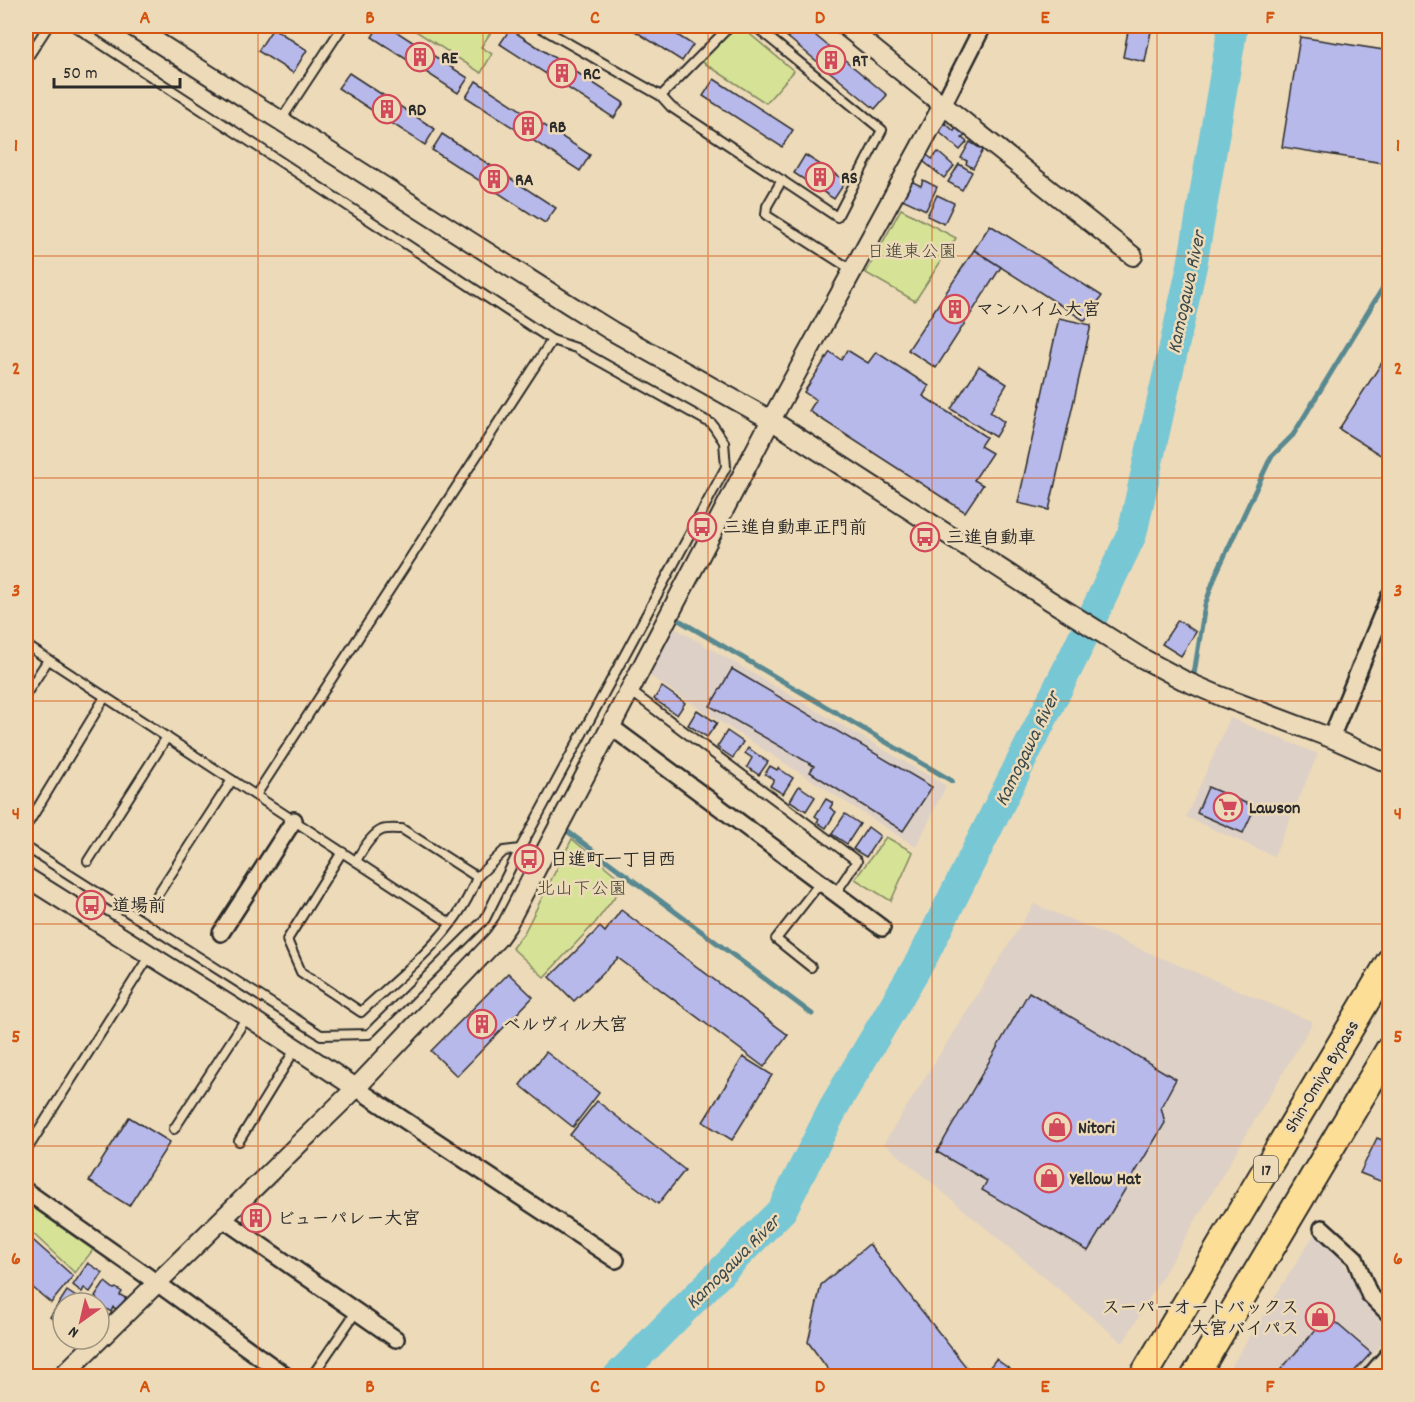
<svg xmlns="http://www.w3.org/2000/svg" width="1415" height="1402" font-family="Dekko,'Klee One',sans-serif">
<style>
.built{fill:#ddd0c7}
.green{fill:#d6e396;stroke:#808760;stroke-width:1.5}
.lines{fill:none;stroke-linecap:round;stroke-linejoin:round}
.stream{stroke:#598991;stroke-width:5}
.river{stroke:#78c7d5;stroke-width:30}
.building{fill:#b8b9eb;stroke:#2b2b2b;stroke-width:1.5}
.service-casing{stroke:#2b2b2b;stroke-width:12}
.minor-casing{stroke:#2b2b2b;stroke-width:20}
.tertiary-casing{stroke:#2b2b2b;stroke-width:22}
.trunk-casing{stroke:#2b2b2b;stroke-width:30}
.service{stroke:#eddab8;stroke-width:8}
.minor{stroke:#eddab8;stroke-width:15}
.tertiary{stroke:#eddab8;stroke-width:18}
.trunk{stroke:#fdde96;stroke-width:26}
.grid{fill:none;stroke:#d5540f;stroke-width:1.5;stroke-opacity:0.55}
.labels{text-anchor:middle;stroke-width:5;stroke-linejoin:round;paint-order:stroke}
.shield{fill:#eddab8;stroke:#656055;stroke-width:1.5}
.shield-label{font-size:16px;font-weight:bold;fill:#2b2b2b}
.poi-label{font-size:18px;font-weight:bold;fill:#2b2b2b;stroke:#eddab8;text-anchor:start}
.park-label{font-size:18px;fill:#45473b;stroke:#eddab8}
.street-label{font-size:18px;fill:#2b2b2b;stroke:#eddab8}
.water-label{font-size:20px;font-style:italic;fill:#3a4a4d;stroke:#eddab8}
.neatline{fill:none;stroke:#d5540f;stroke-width:2}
.grid-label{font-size:20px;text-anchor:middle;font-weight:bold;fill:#d5540f}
</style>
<rect width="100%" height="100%" fill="#eddab8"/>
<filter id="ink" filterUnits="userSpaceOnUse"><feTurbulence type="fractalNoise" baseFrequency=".0167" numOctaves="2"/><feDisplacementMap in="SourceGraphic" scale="12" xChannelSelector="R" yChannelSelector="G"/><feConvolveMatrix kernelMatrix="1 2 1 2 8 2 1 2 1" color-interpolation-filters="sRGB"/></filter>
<g filter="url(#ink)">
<!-- built -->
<g class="built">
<polygon points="675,628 946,786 916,847 649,676"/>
<polygon points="1230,718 1318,754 1274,856 1186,817"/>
<polygon points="1034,904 1313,1022 1123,1343 884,1143"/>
<polygon points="1315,1233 1341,1258 1367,1305 1389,1330 1389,1338 1380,1346 1356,1376 1225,1376"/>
</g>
<!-- green -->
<g class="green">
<polygon points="408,26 495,26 481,47 492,54 481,73"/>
<polygon points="735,26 740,26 794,71 766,103 701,61"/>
<polygon points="901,209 956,238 915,301 866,273"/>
<polygon points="886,837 913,852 891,901 855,879"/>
<polygon points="572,839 625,883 595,923 544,977 512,948 524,933"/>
<polygon points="32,1207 93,1250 75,1273 26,1227 26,1216"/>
</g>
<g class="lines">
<!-- stream -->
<g class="stream">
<polyline points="677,619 952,781"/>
<polyline points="1194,674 1205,605 1216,574 1271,457 1293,435 1390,276"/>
<polyline points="567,831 812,1014"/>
</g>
<!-- river -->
<polyline class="river" points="618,1376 782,1210 836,1103 924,955 1072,660 1132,534 1192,266 1233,26"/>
</g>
<!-- building -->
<g class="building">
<polygon points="379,26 388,26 468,78 458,93 372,37"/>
<polygon points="627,26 663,26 693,45 682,61"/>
<polygon points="774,26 804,26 887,95 875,109"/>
<polygon points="1129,26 1152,26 1145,62 1123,57"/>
<polygon points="1349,26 1390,26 1390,32"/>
<polygon points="273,28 307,50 293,73 258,51"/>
<polygon points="510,29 624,103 614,118 500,44"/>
<polygon points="1300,37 1390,51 1390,164 1282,147"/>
<polygon points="349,73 435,129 425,145 338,88"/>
<polygon points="714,79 793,130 782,147 703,96"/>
<polygon points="476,81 590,155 580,171 466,97"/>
<polygon points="945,123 954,131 956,128 965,136 962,138 967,142 960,150 938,131"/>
<polygon points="442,134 556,208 545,223 432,150"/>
<polygon points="970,142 983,150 973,168 966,164 967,161 961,158"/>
<polygon points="938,152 954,166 944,178 923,161 927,155 932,159"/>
<polygon points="805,155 846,181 834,199 794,173"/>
<polygon points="959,164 972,172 962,190 948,182"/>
<polygon points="923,180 937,187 926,210 902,199 911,181 921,186"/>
<polygon points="937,195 954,203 944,224 927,216"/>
<polygon points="990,225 1102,296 1085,321 974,250"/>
<polygon points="974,250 1001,267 936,368 908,350"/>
<polygon points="1059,318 1091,325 1049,510 1018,503"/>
<polygon points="847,350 868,363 876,352 929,386 923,396 986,437 980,446 992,453 974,480 983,485 965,512 809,411 816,400 804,392 830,352 841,360"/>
<polygon points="1390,350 1390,461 1339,429"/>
<polygon points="979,366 1007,384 990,412 1004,422 995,437 951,409"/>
<polygon points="1178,620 1196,632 1181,656 1162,644"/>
<polygon points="732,669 932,787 903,831 810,772 814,766 710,706"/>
<polygon points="662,687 685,703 677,715 654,699"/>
<polygon points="697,710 717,723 707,737 688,725"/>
<polygon points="727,731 743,742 733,758 717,747"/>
<polygon points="748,748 768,762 759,775 747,767 752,758 745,753"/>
<polygon points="770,766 777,770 778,768 793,778 783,794 770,786 774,780 765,774"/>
<polygon points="799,786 815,797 806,811 790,801"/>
<polygon points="1208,787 1255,807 1243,833 1197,813"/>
<polygon points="826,799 833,803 830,808 836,812 826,828 817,822 819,819 815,816"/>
<polygon points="845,814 860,824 847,844 832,834"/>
<polygon points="868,827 880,836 866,857 853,849"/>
<polygon points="621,910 788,1035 764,1067 618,958 574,1001 550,977 600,927 605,932"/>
<polygon points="508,973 533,997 457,1076 431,1051"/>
<polygon points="1029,992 1176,1079 1161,1107 1165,1123 1088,1251 982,1190 987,1181 937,1152"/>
<polygon points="546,1052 599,1093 573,1127 520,1085"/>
<polygon points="743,1057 772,1075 732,1140 703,1122"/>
<polygon points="597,1101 685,1170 658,1204 570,1135"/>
<polygon points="129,1117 170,1142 129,1206 89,1181"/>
<polygon points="1377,1138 1390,1143 1390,1185 1360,1173"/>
<polygon points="256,1203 270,1213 257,1232 242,1222"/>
<polygon points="26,1234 73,1276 51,1303 26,1282"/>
<polygon points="869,1244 967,1368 956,1376 833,1376 808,1342 821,1285"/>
<polygon points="88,1263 103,1273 90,1292 84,1288 82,1292 73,1285"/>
<polygon points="105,1282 114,1289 116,1288 122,1292 120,1295 126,1298 118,1310 113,1307 111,1312 95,1302 97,1299 95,1297"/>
<polygon points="67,1291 76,1297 72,1303 63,1303 63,1318 59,1324 50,1317"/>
<polygon points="81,1296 92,1303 77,1303"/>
<polygon points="1328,1316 1371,1353 1350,1376 1275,1376"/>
<polygon points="996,1359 1019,1376 983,1376"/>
<polygon points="26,1365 38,1374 37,1376 26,1376"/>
</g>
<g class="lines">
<!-- service casing -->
<g class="service-casing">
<g id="service">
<polyline points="74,26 552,340 256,795"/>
<polyline points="538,26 661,96 730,26"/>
<polyline points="26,60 48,26"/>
<polyline points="661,96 671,107 837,217 882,130 755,26"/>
<polyline points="281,120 343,26"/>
<polyline points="782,180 767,206 766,215 852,270"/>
<polyline points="26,645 450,923"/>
<polyline points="629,690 857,861 835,894"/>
<polyline points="26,694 48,660"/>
<polyline points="29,822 105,697"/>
<polyline points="26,847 321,1035 369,1034 485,919 520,849 726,467 724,442 712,424 576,348 552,340"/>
<path d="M342 852 287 940 301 972 361 1012C403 973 457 933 477 877"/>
<polyline points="88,861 167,737"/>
<path d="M356 861C361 852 372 834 382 830 388 828 396 829 402 829L477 877 504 851 520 849"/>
<polyline points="156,897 232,780"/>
<polyline points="811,967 776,939 820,883"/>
<polyline points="174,1129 247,1017"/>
<polyline points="239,1141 296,1048"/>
<polyline points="26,1151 150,955"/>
<polyline points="312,1376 356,1312"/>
</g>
</g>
<!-- minor casing -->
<g class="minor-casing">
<g id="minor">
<polyline points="943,105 983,26"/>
<polyline points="610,726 882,928"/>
<polyline points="1331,738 1390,595"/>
<polyline points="221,933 294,820"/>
<polyline points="356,1088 616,1260"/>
<polyline points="26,1191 157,1283 286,1376"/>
<polyline points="223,1219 396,1339"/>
<polyline points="1322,1228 1355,1258 1369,1294 1390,1315"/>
<polyline points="1370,1376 1390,1353"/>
</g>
</g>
<!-- tertiary casing -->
<g class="tertiary-casing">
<g id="tertiary">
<polyline points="132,26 570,305 612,331 771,420 1049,600 1140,657 1183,680 1220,696 1331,738 1390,764"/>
<polyline points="845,26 943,105 1133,256"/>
<polyline points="26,877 247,1016 356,1088 497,939 507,925 771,420 943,105"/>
<polyline points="62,1376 356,1088"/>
</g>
</g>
<!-- trunk casing -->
<g class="trunk-casing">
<g id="trunk">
<polyline points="1143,1376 1390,961"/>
<polyline points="1195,1376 1390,1048"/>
</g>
</g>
<!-- service -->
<use href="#service" class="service"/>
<!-- minor -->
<use href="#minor" class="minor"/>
<!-- tertiary -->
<use href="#tertiary" class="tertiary"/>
<!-- trunk -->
<use href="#trunk" class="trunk"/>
</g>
</g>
<!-- grid -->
<path class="grid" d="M258 26V1376M483 26V1376M708 26V1376M932 26V1376M1157 26V1376M26 256H1390M26 478H1390M26 701H1390M26 924H1390M26 1146H1390"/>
<!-- icons -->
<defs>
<g id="building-ring" transform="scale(1.5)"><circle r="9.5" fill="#eddab8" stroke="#d1495b" stroke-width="1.5"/><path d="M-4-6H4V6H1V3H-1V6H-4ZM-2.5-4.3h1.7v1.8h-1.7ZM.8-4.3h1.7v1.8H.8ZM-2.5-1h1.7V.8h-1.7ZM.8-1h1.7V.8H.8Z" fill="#d1495b"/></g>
<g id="bus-ring" transform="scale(1.5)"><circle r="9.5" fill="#eddab8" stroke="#d1495b" stroke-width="1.5"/><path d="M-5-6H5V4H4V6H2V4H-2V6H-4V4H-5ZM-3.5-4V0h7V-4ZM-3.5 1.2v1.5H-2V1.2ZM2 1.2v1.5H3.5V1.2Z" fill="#d1495b"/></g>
<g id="supermarket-ring" transform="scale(1.5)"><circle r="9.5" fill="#eddab8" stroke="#d1495b" stroke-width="1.5"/><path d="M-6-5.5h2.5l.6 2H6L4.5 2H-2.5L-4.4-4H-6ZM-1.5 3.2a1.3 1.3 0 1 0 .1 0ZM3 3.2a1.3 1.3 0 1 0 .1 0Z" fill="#d1495b"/></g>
<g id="shop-ring" transform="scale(1.5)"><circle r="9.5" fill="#eddab8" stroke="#d1495b" stroke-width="1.5"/><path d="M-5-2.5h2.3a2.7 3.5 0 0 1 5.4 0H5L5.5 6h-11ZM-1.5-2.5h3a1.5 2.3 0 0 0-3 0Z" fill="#d1495b"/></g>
</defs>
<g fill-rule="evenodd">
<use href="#building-ring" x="420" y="57"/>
<use href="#building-ring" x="831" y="60"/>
<use href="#building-ring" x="562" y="73"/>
<use href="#building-ring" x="387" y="109"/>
<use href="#building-ring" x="528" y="126"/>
<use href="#building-ring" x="820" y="177"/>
<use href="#building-ring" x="494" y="179"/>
<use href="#building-ring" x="955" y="309"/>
<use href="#bus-ring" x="702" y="527"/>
<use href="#bus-ring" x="925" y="537"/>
<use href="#supermarket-ring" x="1228" y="807"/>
<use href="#bus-ring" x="529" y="859"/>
<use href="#bus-ring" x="91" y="905"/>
<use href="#building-ring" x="482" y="1024"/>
<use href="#shop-ring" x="1057" y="1127"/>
<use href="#shop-ring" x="1049" y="1178"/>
<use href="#building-ring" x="256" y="1218"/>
<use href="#shop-ring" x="1320" y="1317"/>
</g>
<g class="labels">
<!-- shield labels -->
<rect class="shield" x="1254" y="1156" width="24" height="26" rx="4.5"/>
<g class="shield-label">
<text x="1266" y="1175">17</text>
</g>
<!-- poi labels -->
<g class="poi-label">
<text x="441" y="63">RE</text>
<text x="852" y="66">RT</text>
<text x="583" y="79">RC</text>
<text x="408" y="115">RD</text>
<text x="549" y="132">RB</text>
<text x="841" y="183">RS</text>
<text x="515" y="185">RA</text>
<text x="976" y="315">マンハイム大宮</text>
<text x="723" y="533">三進自動車正門前</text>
<text x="946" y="543">三進自動車</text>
<text x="1249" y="813">Lawson</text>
<text x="550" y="865">日進町一丁目西</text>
<text x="112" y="911">道場前</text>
<text x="503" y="1030">ベルヴィル大宮</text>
<text x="1078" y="1133">Nitori</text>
<text x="1070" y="1184">Yellow Hat</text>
<text x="277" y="1224">ビューパレー大宮</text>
<text x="1299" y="1313" text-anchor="end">スーパーオートバックス<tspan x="1299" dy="21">大宮バイパス</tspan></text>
</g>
<!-- park labels -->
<g class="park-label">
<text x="912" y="257">日進東公園</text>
<text x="582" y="894">北山下公園</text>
</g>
<!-- street labels -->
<g class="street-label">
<text transform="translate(1321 1076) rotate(-59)" y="6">Shin-Omiya Bypass</text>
</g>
<!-- water labels -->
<g class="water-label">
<text transform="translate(1185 292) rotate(-78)" y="7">Kamogawa River</text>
<text transform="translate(1026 748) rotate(-64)" y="7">Kamogawa River</text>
<text transform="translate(732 1261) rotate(-45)" y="7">Kamogawa River</text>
</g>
</g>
<!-- margin -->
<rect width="1415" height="1402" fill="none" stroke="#eddab8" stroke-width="66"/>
<!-- north arrow -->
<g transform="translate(81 1321) rotate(214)"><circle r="28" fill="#eddab8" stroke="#9f9480" stroke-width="1.5"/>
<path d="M0-4.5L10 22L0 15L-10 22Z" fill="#d1495b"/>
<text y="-9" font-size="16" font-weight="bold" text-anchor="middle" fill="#2b2b2b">N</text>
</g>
<!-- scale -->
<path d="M54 78v9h126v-9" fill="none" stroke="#2b2b2b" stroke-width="3"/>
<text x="63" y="78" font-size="18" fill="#2b2b2b" stroke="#eddab8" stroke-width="4.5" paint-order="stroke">50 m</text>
<rect x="33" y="33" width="1349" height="1336" class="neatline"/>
<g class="grid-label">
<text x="145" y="23">A</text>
<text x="370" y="23">B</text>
<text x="595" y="23">C</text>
<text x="820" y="23">D</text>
<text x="1045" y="23">E</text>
<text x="1270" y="23">F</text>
<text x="16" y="151">1</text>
<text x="1398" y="151">1</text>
<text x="16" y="374">2</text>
<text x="1398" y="374">2</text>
<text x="16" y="596">3</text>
<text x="1398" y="596">3</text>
<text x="16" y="819">4</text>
<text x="1398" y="819">4</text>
<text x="16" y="1042">5</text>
<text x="1398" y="1042">5</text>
<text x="16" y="1264">6</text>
<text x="1398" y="1264">6</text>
<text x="145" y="1392">A</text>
<text x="370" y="1392">B</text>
<text x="595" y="1392">C</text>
<text x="820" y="1392">D</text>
<text x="1045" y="1392">E</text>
<text x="1270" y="1392">F</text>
</g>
</svg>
